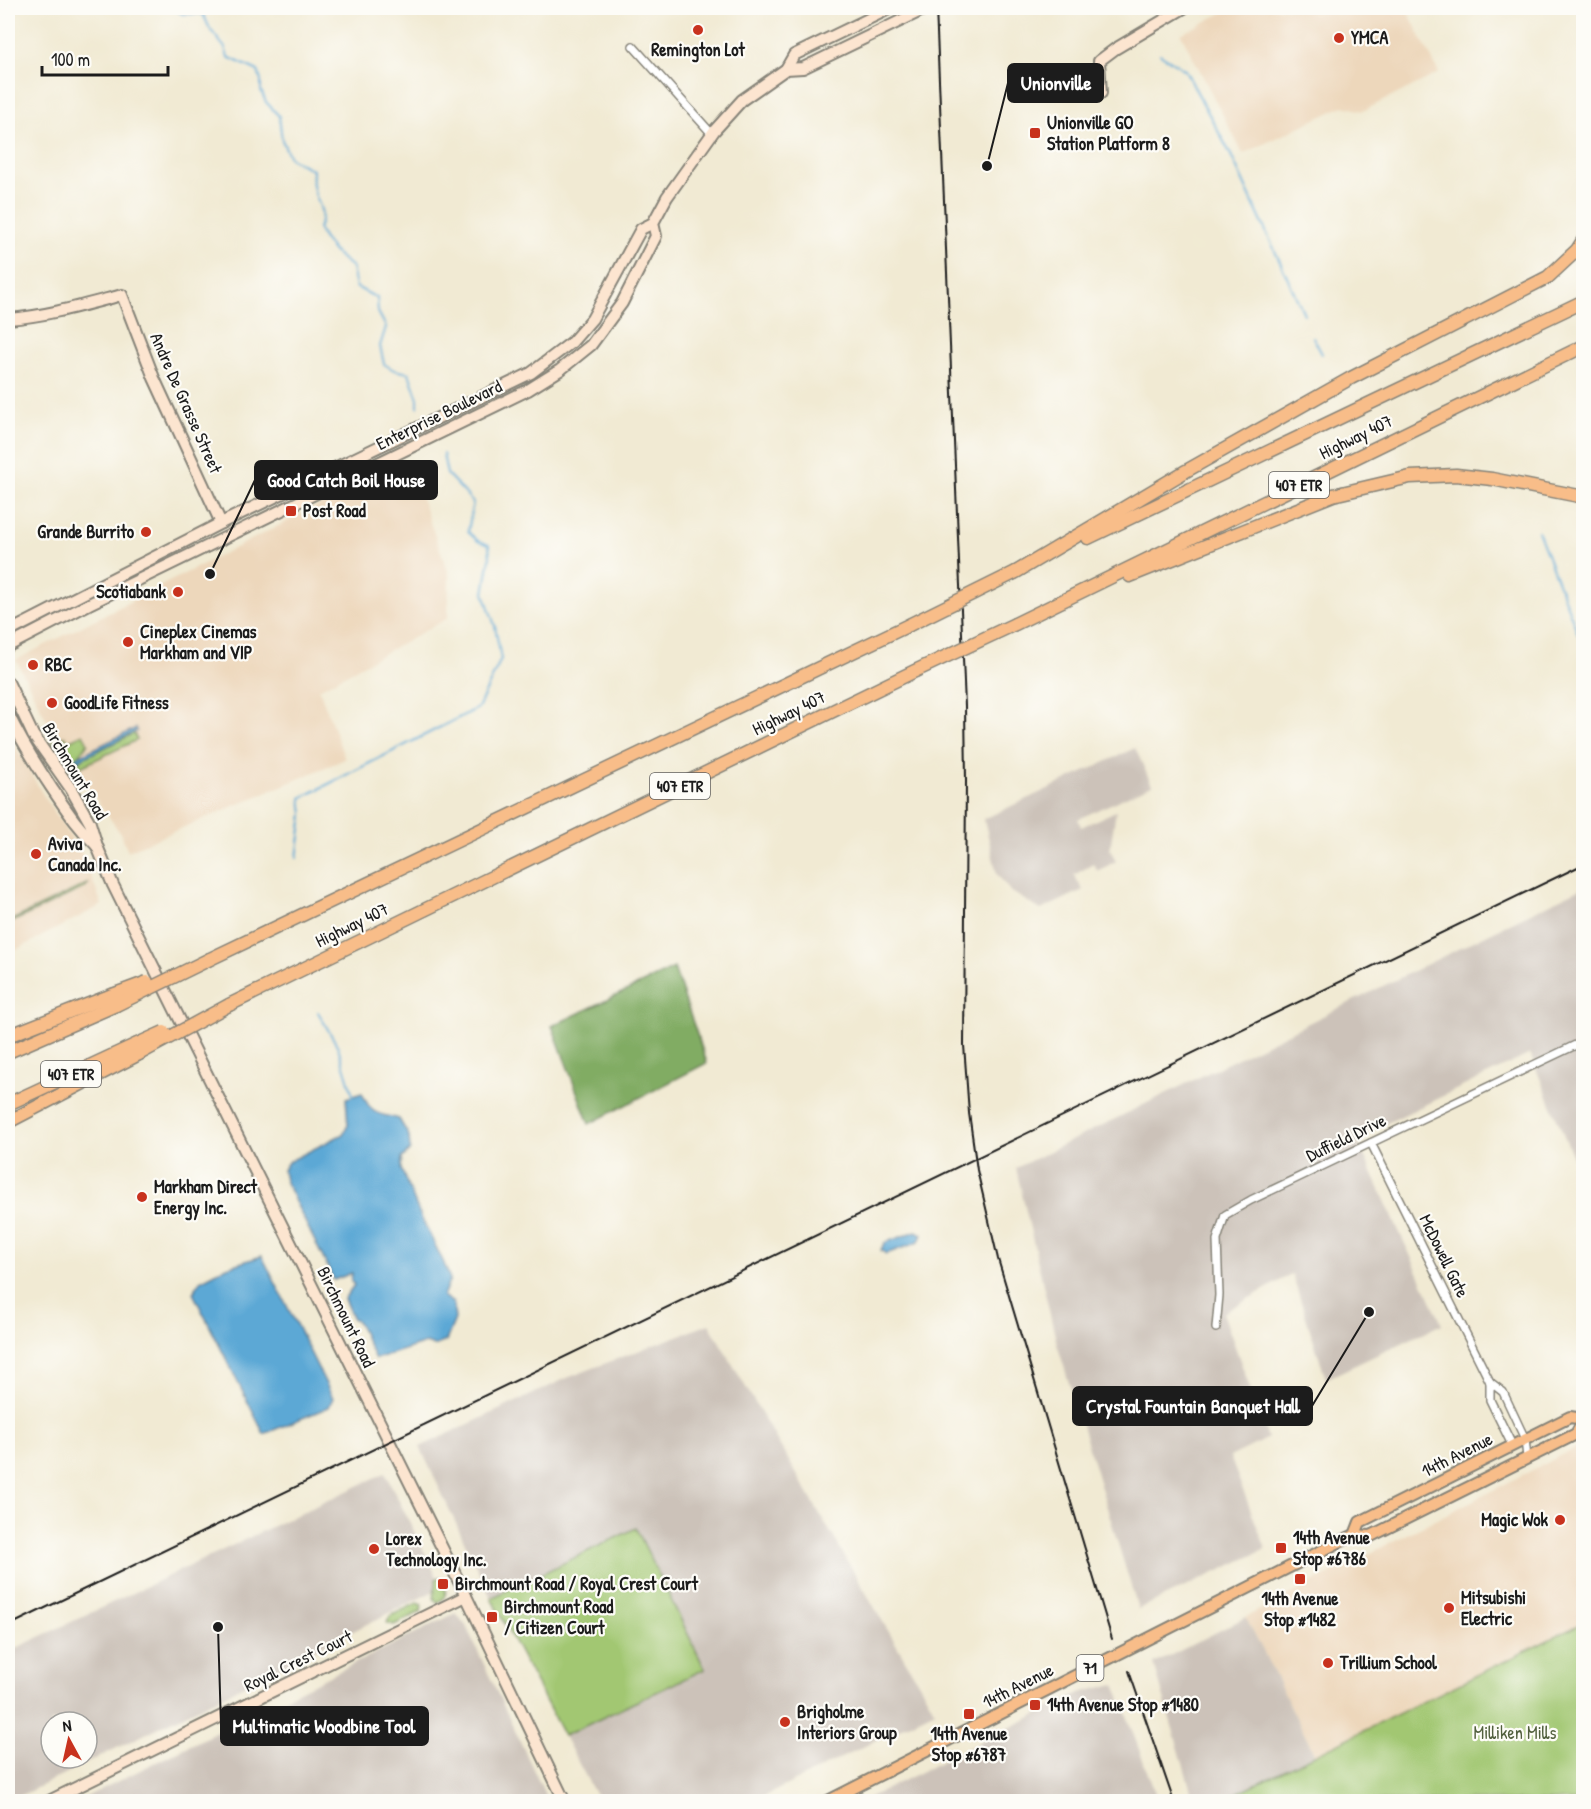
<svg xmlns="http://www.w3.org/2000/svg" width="1591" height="1809" font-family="'Patrick Hand',sans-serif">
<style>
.built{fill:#edd7bb}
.industrial{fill:#ccc2b9;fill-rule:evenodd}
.green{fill:#a2c772;stroke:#5f7247;stroke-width:1.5}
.forest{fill:#81ac64;stroke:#4e6440;stroke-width:1.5}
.water{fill:#5ca8d5;stroke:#3c6278;stroke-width:1.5}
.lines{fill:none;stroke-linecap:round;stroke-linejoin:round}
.stream{stroke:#5ca8d5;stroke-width:2}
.street-casing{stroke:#868378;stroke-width:10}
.secondary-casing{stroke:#868378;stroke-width:14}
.primary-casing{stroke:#868378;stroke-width:14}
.highway-casing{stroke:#868378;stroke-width:15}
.street{stroke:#fff;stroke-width:7}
.secondary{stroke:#fce5d0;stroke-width:10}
.primary{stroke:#f8bd89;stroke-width:10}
.highway{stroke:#f8bd89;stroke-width:12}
.rail{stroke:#1c1c1c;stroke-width:2}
.highway-bridge-casing{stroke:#868378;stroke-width:15;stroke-linecap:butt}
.highway-bridge{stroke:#f8bd89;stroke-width:12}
.poi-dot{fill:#c8321e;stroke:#fdfcf7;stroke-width:2}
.labels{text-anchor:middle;stroke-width:4.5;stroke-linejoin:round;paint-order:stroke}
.shield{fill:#fdfcf7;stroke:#605f5e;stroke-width:1.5}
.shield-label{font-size:16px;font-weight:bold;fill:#1c1c1c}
.poi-label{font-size:18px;font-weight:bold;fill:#1c1c1c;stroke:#fdfcf7;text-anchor:start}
.street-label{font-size:18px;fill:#1c1c1c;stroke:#fdfcf7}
.park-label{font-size:18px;fill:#52603e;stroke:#fdfcf7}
.leader{fill:none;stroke:#1c1c1c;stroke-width:2}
.callout-dot{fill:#1c1c1c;stroke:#fdfcf7;stroke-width:2}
.callout{fill:#1c1c1c;stroke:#1c1c1c;stroke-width:2}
.callout-label{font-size:20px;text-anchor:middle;font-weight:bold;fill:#fff}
</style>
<rect width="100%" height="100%" fill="#fdfcf7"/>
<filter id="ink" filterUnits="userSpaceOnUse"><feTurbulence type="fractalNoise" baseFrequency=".0167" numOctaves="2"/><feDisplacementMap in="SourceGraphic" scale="12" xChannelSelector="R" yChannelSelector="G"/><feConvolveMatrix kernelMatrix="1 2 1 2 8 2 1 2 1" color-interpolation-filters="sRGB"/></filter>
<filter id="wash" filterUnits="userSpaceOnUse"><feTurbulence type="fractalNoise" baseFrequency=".008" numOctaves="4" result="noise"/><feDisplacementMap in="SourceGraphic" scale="24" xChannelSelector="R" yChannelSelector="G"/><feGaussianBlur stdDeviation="1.35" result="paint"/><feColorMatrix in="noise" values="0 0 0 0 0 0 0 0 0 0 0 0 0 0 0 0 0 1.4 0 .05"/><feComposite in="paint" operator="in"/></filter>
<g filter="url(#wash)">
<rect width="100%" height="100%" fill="#f1ead3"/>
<!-- built -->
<g class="built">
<polygon points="1232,8 1406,8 1439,73 1363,111 1343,106 1243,154 1181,34"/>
<polygon points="407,460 449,574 448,618 319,689 345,759 128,851 121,834 64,754 16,660"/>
<polygon points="8,732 42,793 83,856 102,905 8,954"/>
<polygon points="1583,1444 1583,1623 1315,1755 1246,1617"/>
</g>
<!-- industrial -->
<g class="industrial">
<polygon points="1135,748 1152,785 1078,819 1081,827 1116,811 1110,849 1116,861 1098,871 1093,864 1074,875 1083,890 1041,910 1010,891 997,874 984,819"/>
<polygon points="1583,887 1583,1181 1530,1054 1356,1138 1442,1324 1326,1379 1292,1274 1223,1313 1268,1438 1230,1457 1266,1549 1138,1609 1056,1340 1016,1168"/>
<polygon points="709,1324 935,1711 755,1801 599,1801 564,1736 705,1669 635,1528 491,1598 420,1447 567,1378"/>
<path d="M385 1473 442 1587 8 1802V1652ZM51 1722H87V1758H51Z"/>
<polygon points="456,1613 466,1626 548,1801 78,1801"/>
<polygon points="1246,1617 1315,1755 1221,1801 1194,1801 1154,1664"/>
<polygon points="1115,1684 1158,1801 862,1801 1080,1693"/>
</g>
<!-- green -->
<g class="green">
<polygon points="134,733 137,740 72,771 81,759"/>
<polygon points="83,734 88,743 79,756 75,758 76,760 69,768 52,742 65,736 68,741"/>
<polygon points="89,883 84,888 8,924 8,922"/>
<polygon points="636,1528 705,1669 564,1736 491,1598"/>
<path d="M440 1577C446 1588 450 1596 437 1603 429 1595 438 1589 436 1579Z"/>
<polygon points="417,1603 422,1605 421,1612 394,1625 387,1623 390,1616"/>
<polygon points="1583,1623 1583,1801 1221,1801"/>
</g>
<!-- forest -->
<polygon class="forest" points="674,968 707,1063 589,1124 552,1026"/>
<!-- water -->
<g class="water">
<polygon points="136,728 137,731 77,761 75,758"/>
<path d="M362 1093C372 1116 377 1113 399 1119L409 1136 410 1150 402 1158 401 1169 421 1217 443 1261 450 1279 443 1296 453 1303 455 1319 446 1341 434 1346 426 1343 375 1359 358 1322 353 1319 344 1299 354 1285 351 1281 352 1273 334 1280 285 1181 283 1170 288 1162 343 1134 348 1125 346 1098Z"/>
<polygon points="916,1231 922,1234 919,1242 886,1254 881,1250 884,1243"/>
<polygon points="262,1256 333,1398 329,1407 264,1434 193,1293 200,1281 227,1267"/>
</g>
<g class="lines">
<!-- stream -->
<g class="stream">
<path d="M172 8 183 14H203L210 29 225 48 228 57 258 71 261 81V91L266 102 279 116 282 140 290 158 313 170C313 175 312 181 313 185 315 202 328 211 318 228L323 238 336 254 352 267 356 287 377 298 378 312 386 327 380 346 384 364 394 370 409 373 418 399V407"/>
<polyline points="1160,54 1185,70 1230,153 1304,314"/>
<polyline points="1313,337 1322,354"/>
<polyline points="1538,531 1584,649"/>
<polyline points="297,858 303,814 301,798 478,708 501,659 495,626 484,593 490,558 489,545 478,541 468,532 473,503 465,493 447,474 443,454"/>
<polyline points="318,1012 338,1047 353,1095"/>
</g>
</g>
</g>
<g filter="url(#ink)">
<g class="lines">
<!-- street casing -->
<g class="street-casing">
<g id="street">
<polyline points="633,46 712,134"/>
<polyline points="1371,1143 1490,1382 1490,1400 1512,1445"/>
<polyline points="1216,1328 1219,1295 1217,1240 1225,1215 1251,1200 1584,1041"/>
<polyline points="1490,1382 1503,1392 1525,1439 1527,1458"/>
</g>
</g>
<!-- secondary casing -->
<g class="secondary-casing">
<g id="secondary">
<polyline points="786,69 803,68 927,8"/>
<polyline points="1101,93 1099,61 1115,49 1184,8"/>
<path d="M8 319C47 316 84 305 122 295L154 378 221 523"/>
<polyline points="8,632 221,523 531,373 572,342 592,319 641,229 653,223 667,197 714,131 742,100 786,69 794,55 891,8"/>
<polyline points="8,646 89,604 528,390 560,370 591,345 622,303 656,236 653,223"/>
<polyline points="8,682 33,735 71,789 90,823 97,846 113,885 466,1596 565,1802"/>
<path d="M8 713C20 739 35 763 51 787 66 809 77 827 97 846"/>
<polyline points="47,1802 466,1596"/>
</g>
</g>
<!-- primary casing -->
<g class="primary-casing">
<g id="primary">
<polyline points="1355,1535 1360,1522 1570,1417 1584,1419"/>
<polyline points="826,1802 1337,1543 1355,1535 1371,1536 1576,1434 1584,1420"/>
</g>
</g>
<!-- highway casing -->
<g class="highway-casing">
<g id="highway">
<polyline points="1088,538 1584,301"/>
<polyline points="1016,572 1186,471 1351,378 1548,277 1577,250 1584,239"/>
<polyline points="1130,576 1333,495 1410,477 1456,475 1492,479 1584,497"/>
<polyline points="1015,624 1584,346"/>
<polyline points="210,959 909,625"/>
<polyline points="229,1005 915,671"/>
<polyline points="8,1036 112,995"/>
<polyline points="8,1052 116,1005"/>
<polyline points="8,1104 135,1045"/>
<polyline points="8,1122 139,1054"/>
</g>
</g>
<!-- street -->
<use href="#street" class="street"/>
<!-- secondary -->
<use href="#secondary" class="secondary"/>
<!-- primary -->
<use href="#primary" class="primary"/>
<!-- highway -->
<use href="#highway" class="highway"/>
<!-- rail -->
<g class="rail">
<polyline points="936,8 965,706 966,781 964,1045 969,1113 977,1170 998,1259 1112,1639"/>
<polyline points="8,1626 1584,864"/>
<polyline points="1129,1671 1174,1802"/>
</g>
<!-- highway-bridge casing -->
<g class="highway-bridge-casing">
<g id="highway-bridge">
<polyline points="909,625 1016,572"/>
<polyline points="915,671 1015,624"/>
<polyline points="112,995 147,982"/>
<polyline points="116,1005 210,959"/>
<polyline points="135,1045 164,1032"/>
<polyline points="139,1054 229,1005"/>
</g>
</g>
<!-- highway-bridge -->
<use href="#highway-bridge" class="highway-bridge"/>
</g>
</g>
<!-- markers -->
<g class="poi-dot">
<circle cx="698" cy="30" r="6"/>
<circle cx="1339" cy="38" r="6"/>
<rect x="1029" y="127" width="12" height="12" rx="3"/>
<rect x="285" y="505" width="12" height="12" rx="3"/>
<circle cx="146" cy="532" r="6"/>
<circle cx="178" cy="592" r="6"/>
<circle cx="128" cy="642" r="6"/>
<circle cx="33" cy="665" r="6"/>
<circle cx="52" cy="703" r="6"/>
<circle cx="36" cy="854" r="6"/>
<circle cx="142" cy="1197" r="6"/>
<circle cx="1560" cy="1520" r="6"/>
<rect x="1275" y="1542" width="12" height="12" rx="3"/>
<circle cx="374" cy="1549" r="6"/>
<rect x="1294" y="1573" width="12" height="12" rx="3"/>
<rect x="437" y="1578" width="12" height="12" rx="3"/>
<circle cx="1449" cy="1608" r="6"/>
<rect x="486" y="1611" width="12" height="12" rx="3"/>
<circle cx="1328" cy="1663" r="6"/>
<rect x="1029" y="1699" width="12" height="12" rx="3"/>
<rect x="963" y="1708" width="12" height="12" rx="3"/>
<circle cx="785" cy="1722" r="6"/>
</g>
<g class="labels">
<!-- shield labels -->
<g class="shield">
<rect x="1269" y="472" width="60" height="26" rx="4.5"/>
<rect x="650" y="773" width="60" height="26" rx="4.5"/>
<rect x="41" y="1061" width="60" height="26" rx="4.5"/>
<rect x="1076.5" y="1655" width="27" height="26" rx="4.5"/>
</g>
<g class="shield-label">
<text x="1299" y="491">407 ETR</text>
<text x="680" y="792">407 ETR</text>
<text x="71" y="1080">407 ETR</text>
<text x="1090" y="1674">71</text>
</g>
<!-- poi labels -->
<g class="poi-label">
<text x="1351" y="44">YMCA</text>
<text x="698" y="56" text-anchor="middle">Remington Lot</text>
<text x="1047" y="129">Unionville GO<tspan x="1047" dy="21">Station Platform 8</tspan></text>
<text x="303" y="517">Post Road</text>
<text x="134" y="538" text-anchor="end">Grande Burrito</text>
<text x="166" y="598" text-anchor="end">Scotiabank</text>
<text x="140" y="638">Cineplex Cinemas<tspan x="140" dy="21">Markham and VIP</tspan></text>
<text x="45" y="671">RBC</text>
<text x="64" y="709">GoodLife Fitness</text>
<text x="48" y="850">Aviva<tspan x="48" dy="21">Canada Inc.</tspan></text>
<text x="154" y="1193">Markham Direct<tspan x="154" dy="21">Energy Inc.</tspan></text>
<text x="1548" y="1526" text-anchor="end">Magic Wok</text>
<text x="1293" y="1544">14th Avenue<tspan x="1293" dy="21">Stop #6786</tspan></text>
<text x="386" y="1545">Lorex<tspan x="386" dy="21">Technology Inc.</tspan></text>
<text x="455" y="1590">Birchmount Road / Royal Crest Court</text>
<text x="1461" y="1604">Mitsubishi<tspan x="1461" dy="21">Electric</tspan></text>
<text x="1300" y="1605" text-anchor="middle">14th Avenue<tspan x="1300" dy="21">Stop #1482</tspan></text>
<text x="504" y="1613">Birchmount Road<tspan x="504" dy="21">/ Citizen Court</tspan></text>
<text x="1340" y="1669">Trillium School</text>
<text x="1047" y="1711">14th Avenue Stop #1480</text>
<text x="797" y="1718">Brigholme<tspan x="797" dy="21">Interiors Group</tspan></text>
<text x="969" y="1740" text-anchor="middle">14th Avenue<tspan x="969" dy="21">Stop #6787</tspan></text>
</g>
<!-- street labels -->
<g class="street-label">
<text transform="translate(186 403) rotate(66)" y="6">Andre De Grasse Street</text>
<text transform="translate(439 415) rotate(-26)" y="6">Enterprise Boulevard</text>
<text transform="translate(1356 437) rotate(-26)" y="6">Highway 407</text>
<text transform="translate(789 713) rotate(-26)" y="6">Highway 407</text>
<text transform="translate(75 771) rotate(59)" y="6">Birchmount Road</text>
<text transform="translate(352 925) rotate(-26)" y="6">Highway 407</text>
<text transform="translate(1346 1138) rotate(-26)" y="6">Duffield Drive</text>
<text transform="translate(1444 1256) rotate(64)" y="6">McDowell Gate</text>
<text transform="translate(346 1317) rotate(64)" y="6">Birchmount Road</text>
<text transform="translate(1457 1455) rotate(-27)" y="6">14th Avenue</text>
<text transform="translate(298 1661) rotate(-26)" y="6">Royal Crest Court</text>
<text transform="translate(1018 1686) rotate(-27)" y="6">14th Avenue</text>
</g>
<!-- park labels -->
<g class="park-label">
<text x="1515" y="1739">Milliken Mills</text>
</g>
</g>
<!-- callouts -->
<path class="leader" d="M987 166L1008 83M210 574L255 480M1369 1312L1312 1406M218 1627L221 1726"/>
<g class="callout-dot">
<circle cx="987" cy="166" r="6"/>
<circle cx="210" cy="574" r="6"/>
<circle cx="1369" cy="1312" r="6"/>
<circle cx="218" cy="1627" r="6"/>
</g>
<g class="callout">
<rect x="1008" y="64" width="95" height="38" rx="6"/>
<rect x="255" y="461" width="182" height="38" rx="6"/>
<rect x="1073" y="1387" width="239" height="38" rx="6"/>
<rect x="221" y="1707" width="207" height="38" rx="6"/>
</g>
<g class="callout-label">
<text x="1056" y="90">Unionville</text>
<text x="346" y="487">Good Catch Boil House</text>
<text x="1193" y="1413">Crystal Fountain Banquet Hall</text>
<text x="324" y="1733">Multimatic Woodbine Tool</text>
</g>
<!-- margin -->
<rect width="1591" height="1809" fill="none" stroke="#fdfcf7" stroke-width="30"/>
<!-- north arrow -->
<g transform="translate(69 1740) rotate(352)"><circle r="28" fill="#fdfcf7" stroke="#a3a29f" stroke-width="1.5"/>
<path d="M0-4.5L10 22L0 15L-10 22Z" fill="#c8321e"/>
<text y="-9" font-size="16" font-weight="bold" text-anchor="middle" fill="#1c1c1c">N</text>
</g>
<!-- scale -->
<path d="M42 66v9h126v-9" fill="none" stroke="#1c1c1c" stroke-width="3"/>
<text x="51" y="66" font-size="18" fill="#1c1c1c" stroke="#fdfcf7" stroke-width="4.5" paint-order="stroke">100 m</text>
</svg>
